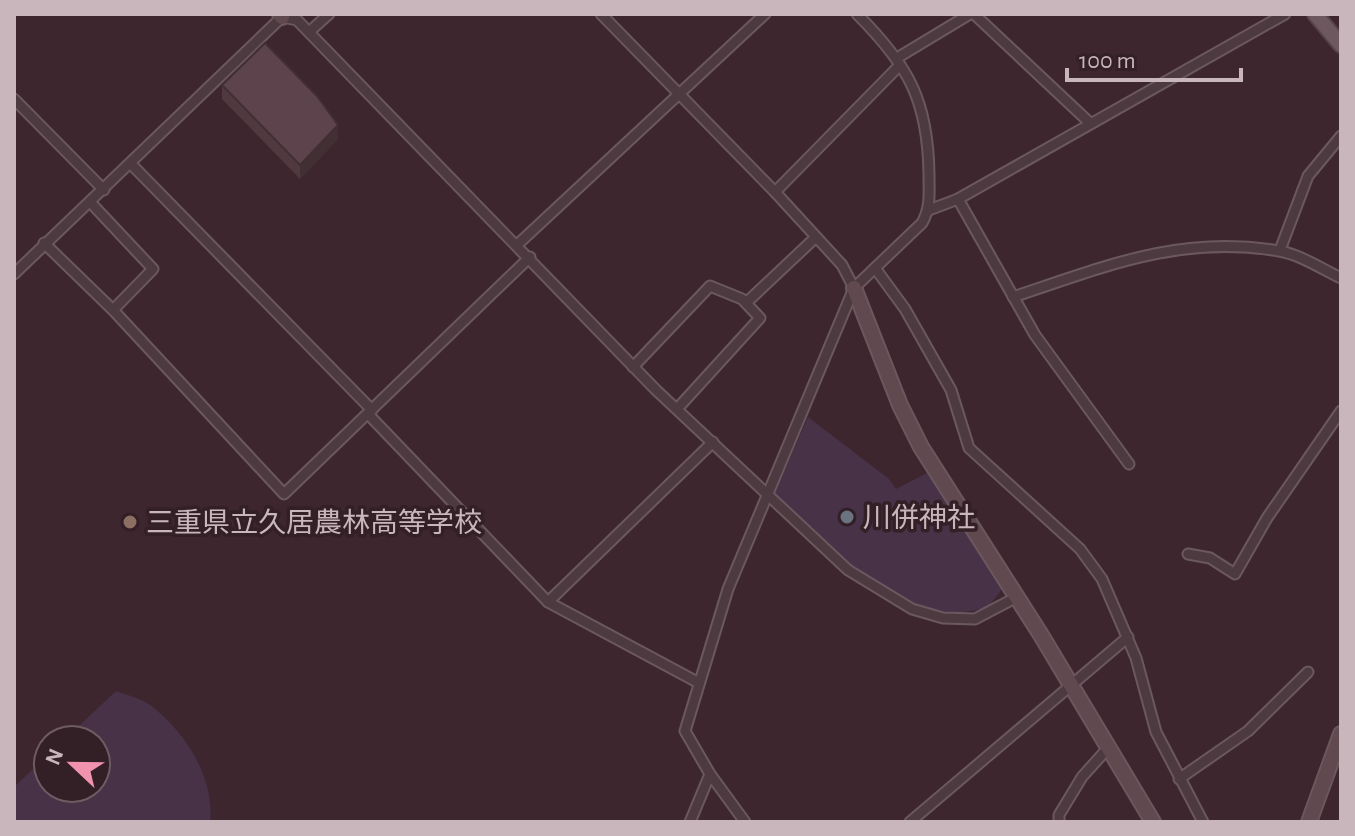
<svg xmlns="http://www.w3.org/2000/svg" width="1355" height="836" font-family="'Alegreya Sans','Noto Sans JP',sans-serif">
<style>
.green{fill:#473247}
.lines{fill:none;stroke-linecap:round;stroke-linejoin:round}
.street-casing{stroke:#6b585f;stroke-width:13}
.secondary-casing{stroke:#6b585f;stroke-width:18}
.primary-casing{stroke:#57434a;stroke-width:18}
.street{stroke:#4d3a41;stroke-width:9}
.secondary{stroke:#60494f;stroke-width:14}
.primary{stroke:#6d585f;stroke-width:14}
.wall{fill:#503a40}
.shaded-wall{fill:#412f34}
.building{fill:#5d434b;stroke:#412f34;stroke-width:2}
.worship-dot{fill:#6b7280;stroke:#331f26;stroke-width:3}
.education-dot{fill:#8d6e63;stroke:#331f26;stroke-width:3}
.labels{text-anchor:middle;stroke-width:7;stroke-linejoin:round;paint-order:stroke}
.poi-label{font-size:28px;fill:#c8b6bc;stroke:#331f26;text-anchor:start}
</style>
<rect width="100%" height="100%" fill="#3d262e"/>
<!-- green -->
<g class="green">
<path d="M808 417 889 479 896 489 929 472 1004 587 988 607C906 634 832 550 777 500L775 493Z"/>
<path d="M116 691C127 695 140 698 150 705 185 731 215 778 210 822H14V787L48 755V788H96V740H64Z"/>
</g>
<g class="lines">
<!-- street casing -->
<g class="street-casing">
<g id="street">
<polyline points="601,14 775,192 842,265 854,288"/>
<polyline points="974,14 1090,123"/>
<polyline points="309,32 329,14"/>
<polyline points="897,58 970,14"/>
<polyline points="14,99 104,190"/>
<polyline points="131,164 372,410"/>
<polyline points="775,192 900,65"/>
<polyline points="958,199 1035,335 1129,464"/>
<polyline points="91,203 153,269 113,310"/>
<polyline points="929,210 958,199 1285,14"/>
<polyline points="44,243 113,310 284,494 530,257"/>
<polyline points="517,245 765,14"/>
<polyline points="1280,250 1308,176 1341,136"/>
<polyline points="875,268 905,309 951,390 969,448 1080,549 1102,579 1136,658 1156,732 1203,822"/>
<polyline points="14,274 282,17 297,20 656,390 848,570 912,609 943,618 975,619 1017,597"/>
<path d="M1013 297C1103 267 1182 234 1279 251 1299 254 1322 269 1341 278"/>
<polyline points="746,303 816,237"/>
<polyline points="633,367 710,286 742,299 760,318 677,409"/>
<polyline points="368,414 548,602 699,683"/>
<polyline points="1188,554 1210,558 1235,574 1267,518 1341,411"/>
<polyline points="548,602 713,442"/>
<polyline points="1179,779 1248,731 1308,672"/>
<polyline points="690,822 710,774"/>
<path d="M745 822 710 774 685 731 728 589 854 288 922 223C931 207 929 193 929 174 928 101 909 66 857 14"/>
<polyline points="910,822 1128,637"/>
<polyline points="1059,822 1059,815 1082,777 1108,748"/>
</g>
</g>
<!-- secondary casing -->
<g class="secondary-casing">
<g id="secondary">
<polyline points="280,14 282,17"/>
<polyline points="854,288 900,405 921,447 1041,635 1153,822"/>
<polyline points="1309,822 1341,734"/>
</g>
</g>
<!-- primary casing -->
<g class="primary-casing">
<polyline id="primary" points="1315,14 1341,45"/>
</g>
<!-- street -->
<use href="#street" class="street"/>
<!-- secondary -->
<use href="#secondary" class="secondary"/>
<!-- primary -->
<use href="#primary" class="primary"/>
</g>
<!-- wall -->
<polygon class="wall" points="222,85 338,139 300,179 222,99"/>
<!-- shaded-wall -->
<polygon class="shaded-wall" points="338,125 338,139 300,179 300,165"/>
<!-- building -->
<polygon class="building" points="265,43 317,96 338,125 300,165 222,85"/>
<!-- markers -->
<circle class="worship-dot" cx="847" cy="517" r="8"/>
<circle class="education-dot" cx="130" cy="522" r="8"/>
<g class="labels">
<!-- poi labels -->
<g class="poi-label">
<text x="863" y="527">川併神社</text>
<text x="146" y="532">三重県立久居農林高等学校</text>
</g>
</g>
<!-- border -->
<rect width="1355" height="836" fill="none" stroke="#c8b6bc" stroke-width="32"/>
<!-- north arrow -->
<g transform="translate(72 764) rotate(292)"><circle r="38" fill="#331f26" stroke="#6f5b62" stroke-width="2"/>
<path d="M0-6L14 30L0 20L-14 30Z" fill="#f193af"/>
<text y="-12" font-size="22" font-weight="bold" text-anchor="middle" fill="#c8b6bc">N</text>
</g>
<!-- scale -->
<path d="M1067 68v12h174v-12" fill="none" stroke="#c8b6bc" stroke-width="4"/>
<text x="1079" y="68" font-size="24" fill="#c8b6bc" stroke="#331f26" stroke-width="6" paint-order="stroke">100 m</text>
</svg>
